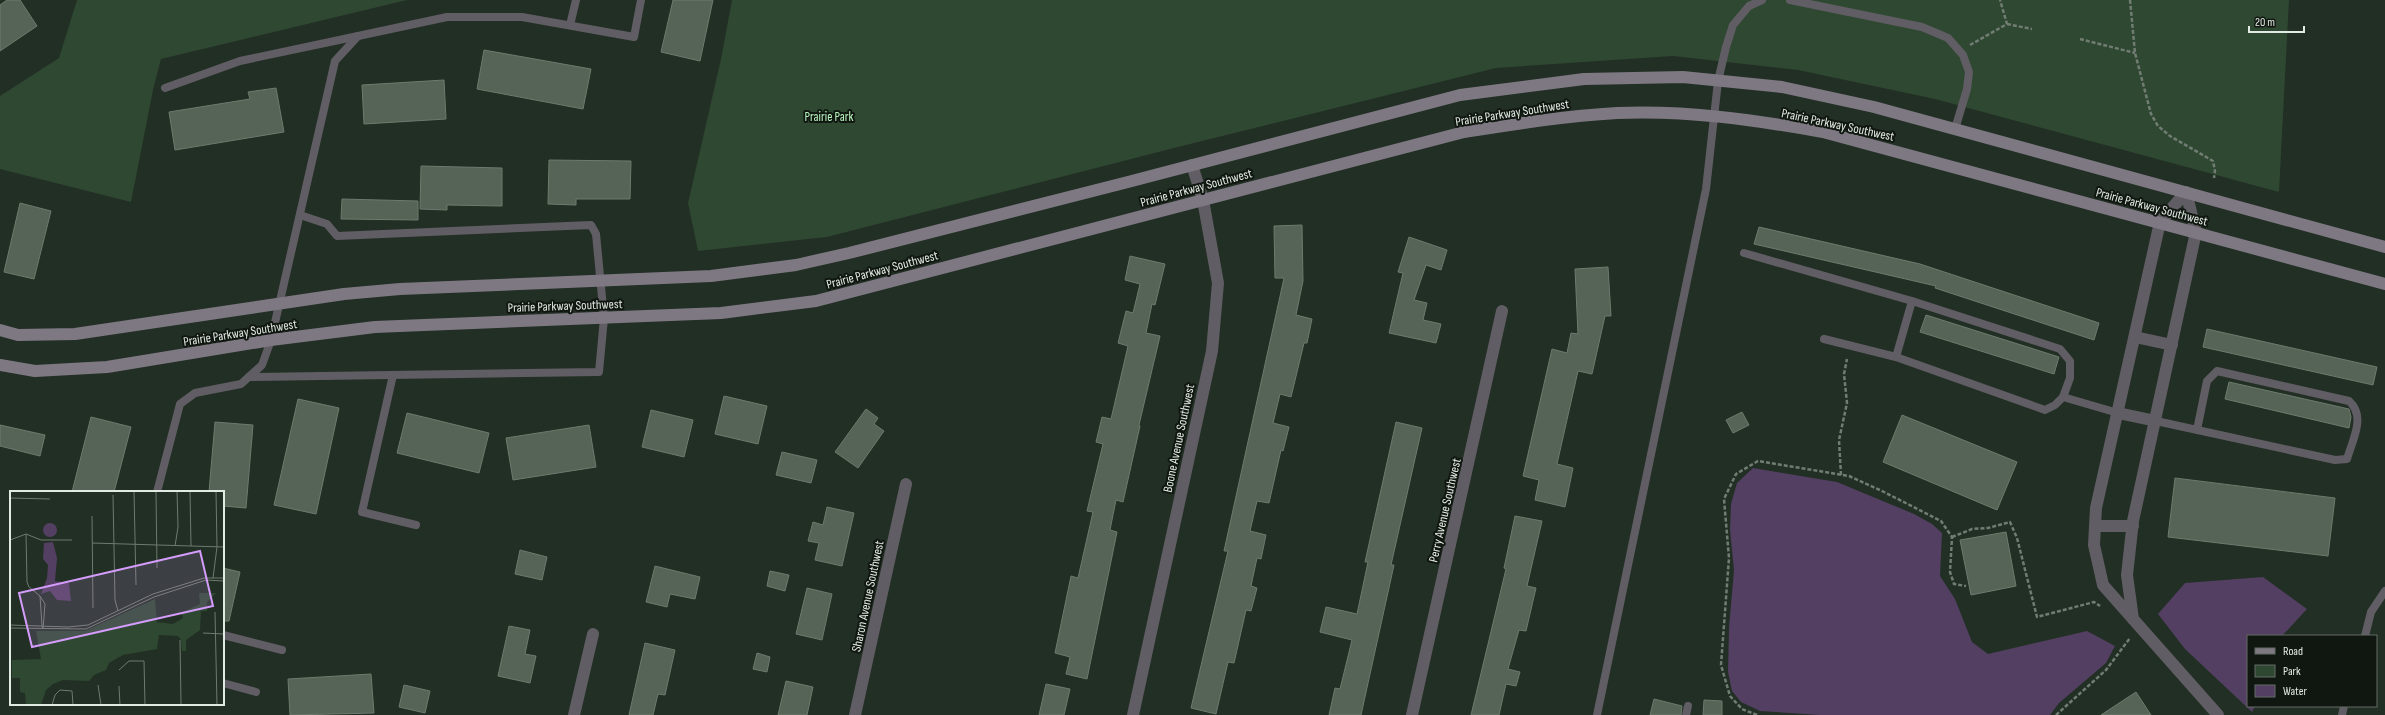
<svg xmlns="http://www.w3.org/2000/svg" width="2385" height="715" font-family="'Sofia Sans Condensed',sans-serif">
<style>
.green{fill:#2f4832}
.water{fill:#533f61}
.building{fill:#566457;stroke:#6c7b6d}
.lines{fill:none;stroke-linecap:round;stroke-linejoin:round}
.path{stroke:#717d73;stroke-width:2.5;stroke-dasharray:4 2;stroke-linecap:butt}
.lane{stroke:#615d64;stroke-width:8}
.street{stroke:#615d64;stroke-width:12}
.secondary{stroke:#7e7883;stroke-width:12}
.labels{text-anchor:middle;stroke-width:4;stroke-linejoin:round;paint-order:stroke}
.street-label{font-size:13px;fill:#e2ebe3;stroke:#101610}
.park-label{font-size:13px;fill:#bcf6c2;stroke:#101610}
.inset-road{fill:none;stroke:#6f7a70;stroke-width:1}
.view{fill:#d49cfb;fill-opacity:0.15;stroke:#d49cfb;stroke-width:2}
.inset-edge{fill:none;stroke:#e2ebe3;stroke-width:2}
</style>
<rect width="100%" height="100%" fill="#222f24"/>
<!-- green -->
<g class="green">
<polygon points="77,0 407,0 161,59 153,90 131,202 0,169 0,96 59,58"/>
<polygon points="732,0 2289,0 2279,192 1935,99 1798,70 1673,56 1496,68 1182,146 827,237 698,251 688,203 721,59"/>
</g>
<!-- water -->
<g class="water">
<polygon points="1753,468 1837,482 1914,514 1932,524 1942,533 1940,576 1955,599 1972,642 1988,654 2087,631 2115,646 2106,663 2059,703 2050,715 1820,715 1760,711 1741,702 1732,691 1728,672 1729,628 1734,570 1730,530 1731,504 1737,483"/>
<polygon points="2263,577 2307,609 2282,636 2248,636 2248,706 2255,706 2252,712 2185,649 2158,614 2185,583"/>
</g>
<!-- building -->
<g class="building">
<polygon points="7,0 20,0 37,26 0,51 0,5"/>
<polygon points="673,0 713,0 700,61 661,52"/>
<polygon points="484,50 591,69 583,109 477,89"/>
<polygon points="444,80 446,119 364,124 362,85"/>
<polygon points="276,88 284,132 175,150 169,112 250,99 248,92"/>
<polygon points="549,160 631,161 630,199 576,199 576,205 548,204"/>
<polygon points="421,166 502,168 502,206 447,205 447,210 420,209"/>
<polygon points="342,199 418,201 418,220 341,219"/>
<polygon points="20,203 51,211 34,279 4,272"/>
<polygon points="1302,225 1303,281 1296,315 1312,319 1307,343 1304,343 1291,397 1280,394 1273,423 1289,427 1283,451 1281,450 1269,503 1257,501 1250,531 1266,535 1261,559 1257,558 1251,586 1257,588 1251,611 1246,610 1234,663 1228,662 1216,714 1191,708 1228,551 1224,551 1284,278 1275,278 1274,226"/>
<polygon points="1759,227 1920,264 2099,323 2094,340 1935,288 1936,286 1754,244"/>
<polygon points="1409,237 1447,250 1441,270 1426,265 1414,300 1427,303 1423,320 1441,324 1436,343 1389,333 1403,273 1398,272"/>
<polygon points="1130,256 1165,264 1155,305 1152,304 1146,333 1160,336 1139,425 1140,426 1123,502 1116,500 1110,530 1117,532 1087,679 1066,674 1070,657 1055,653 1071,576 1078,578 1093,512 1087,511 1103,444 1096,442 1102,417 1111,419 1128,346 1118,343 1126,311 1133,313 1140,284 1125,280"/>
<polygon points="1608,267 1611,316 1605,316 1592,374 1578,371 1557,464 1573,468 1565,507 1535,500 1539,480 1523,476 1552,349 1567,353 1571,333 1578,334 1575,269"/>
<polygon points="1926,315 2059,357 2054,374 1920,332"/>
<polygon points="2207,329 2377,367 2373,385 2203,347"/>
<polygon points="2229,382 2349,409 2351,417 2349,428 2225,399"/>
<polygon points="724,396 767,406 758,444 715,434"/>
<polygon points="298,399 339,408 316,514 274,505"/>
<polygon points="866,409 878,418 874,424 884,431 858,468 835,452"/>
<polygon points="651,410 693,420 684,457 642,447"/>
<polygon points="1742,412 1749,425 1733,433 1726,420"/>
<polygon points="407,413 489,433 479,473 397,453"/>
<polygon points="1902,415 2017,462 1997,510 1883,462"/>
<polygon points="91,417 131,427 114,492 72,492"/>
<polygon points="215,422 253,425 246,508 223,506 223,492 209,492"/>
<polygon points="1396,422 1422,428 1391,565 1394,565 1361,715 1329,715 1335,688 1340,689 1352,640 1320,632 1326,607 1357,614 1368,562 1365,562"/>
<polygon points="0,425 45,435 40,456 0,446"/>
<polygon points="589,425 596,467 513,480 506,438"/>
<polygon points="782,452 817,460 811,483 776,475"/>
<polygon points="2175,478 2335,498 2328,556 2168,537"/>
<polygon points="827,507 854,513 842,566 815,560 819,543 808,541 813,522 823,525"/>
<polygon points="1515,516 1542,521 1527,586 1536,588 1526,631 1519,630 1508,669 1520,672 1516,686 1506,684 1499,715 1471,715 1506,569 1504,568"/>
<polygon points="2006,532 2016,586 1971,595 1960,540"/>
<polygon points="520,550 547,557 542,580 515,574"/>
<polygon points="655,566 700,577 695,599 670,594 667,607 646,602"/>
<polygon points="223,568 240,572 229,621 223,621"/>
<polygon points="770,571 789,575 785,591 767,586"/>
<polygon points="807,588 832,594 822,640 796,634"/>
<polygon points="509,626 530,630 525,654 536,656 530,683 498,676"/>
<polygon points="645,643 675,650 665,695 658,694 653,715 629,715"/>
<polygon points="757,653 770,657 767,672 753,669"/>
<polygon points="371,674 374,713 290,715 288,679"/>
<polygon points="786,681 813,687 807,715 778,715"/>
<polygon points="1046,684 1070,689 1064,715 1039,715"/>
<polygon points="404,685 430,691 425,713 399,707"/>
<polygon points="2136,692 2151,715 2101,715"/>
<polygon points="1654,699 1682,706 1681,715 1650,715"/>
<polygon points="1704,700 1722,701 1722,715 1703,715"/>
</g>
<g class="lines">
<!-- path -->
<g class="path">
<polyline points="2130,0 2135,53 2151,114 2158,126 2170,136 2213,161 2215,171 2214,178"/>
<polyline points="2007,24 2032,29"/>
<polyline points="2080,39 2135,53"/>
<polyline points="1970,45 2007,24 2000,0"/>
<polyline points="1841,475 1839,440 1847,403 1844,374 1847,359"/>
<polyline points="1952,537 1972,529 1988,528 2010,522 2017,538 2037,617 2094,602 2100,606"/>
<polyline points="1757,715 1742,709 1730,696 1721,665 1729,558 1724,499 1736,474 1758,461 1849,476 1882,491 1941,521 1952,537 1950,572 1954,584 1966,586"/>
<polyline points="2056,715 2106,670 2130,638"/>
</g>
<!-- lane -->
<g class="lane">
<polyline points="1790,0 1922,27 1948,38 1963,55 1969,72 1967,89 1955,129"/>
<polyline points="570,25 576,0"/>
<polyline points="165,88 240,61 358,36"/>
<polyline points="1744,253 1912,301 2060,349 2070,361 2070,378 2063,397"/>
<polyline points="1824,339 1896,357 2045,410 2055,405 2063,397 2118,413"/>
<polyline points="1896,357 1912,301"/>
<polyline points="393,375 362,512 416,525"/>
<polyline points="249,377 599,372 604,318 596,234 591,225 337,236 327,224 300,215"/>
<path d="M2156 421 2335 460 2347 459C2353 439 2366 416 2349 401L2217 371 2207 381 2197 430"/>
<polyline points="157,492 180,404 195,393 241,384 262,365 271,340 335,61 358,36 447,17 522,17 634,37 641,0"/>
<polyline points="223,635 282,650"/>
<polyline points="2365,636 2371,612 2385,591"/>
<polyline points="223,683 256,692"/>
<polyline points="1597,715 1706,189 1718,81 1726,47 1733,25 1749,6 1762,0"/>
<polyline points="1686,715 1688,706"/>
<polyline points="2342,715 2344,706"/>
</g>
<!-- street -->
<g class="street">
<polygon points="2186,192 2196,232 2133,521 2127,575 2133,619 2103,585 2094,545 2096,508 2160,222"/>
<polyline points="2135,337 2172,345"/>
<polyline points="2118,413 2156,421"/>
<polyline points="2095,526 2133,526"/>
<polyline points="2133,619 2218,715"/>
<polyline points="574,715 593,634"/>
<polyline points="855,715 906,484"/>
<polyline points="1133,715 1212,351 1218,283 1203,200 1192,165"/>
<polyline points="1412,715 1502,311"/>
</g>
<!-- secondary -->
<g class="secondary">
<polyline points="0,330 18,335 75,334 344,294 400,289 711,276 796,265 849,253 1128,182 1460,95 1584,79 1683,77 1782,87 1874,107 2385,247"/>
<path d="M0 365 35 371 107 367 271 340 375 327 721 313 816 301 1464 132C1515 124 1565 116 1617 113 1686 110 1755 120 1823 132L2385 284"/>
</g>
</g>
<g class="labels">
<!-- street labels -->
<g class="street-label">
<text transform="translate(1512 112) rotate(-9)" y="5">Prairie Parkway Southwest</text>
<text transform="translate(1838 124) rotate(12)" y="5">Prairie Parkway Southwest</text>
<text transform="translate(1196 187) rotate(-15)" y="5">Prairie Parkway Southwest</text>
<text transform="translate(2152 206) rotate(15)" y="5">Prairie Parkway Southwest</text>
<text transform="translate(882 269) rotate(-15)" y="5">Prairie Parkway Southwest</text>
<text transform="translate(565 305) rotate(-2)" y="5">Prairie Parkway Southwest</text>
<text transform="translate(240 332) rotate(-9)" y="5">Prairie Parkway Southwest</text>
<text transform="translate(1178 438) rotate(-78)" y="5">Boone Avenue Southwest</text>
<text transform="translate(1444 510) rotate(-77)" y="5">Perry Avenue Southwest</text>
<text transform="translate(867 596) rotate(-78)" y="5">Sharon Avenue Southwest</text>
</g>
<!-- park labels -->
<g class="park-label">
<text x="829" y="121">Prairie Park</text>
</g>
</g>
<!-- overview -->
<g transform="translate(10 491)">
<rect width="214" height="214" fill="#222f24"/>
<path d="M189 102H206L197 111V120H191L190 139 176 149V160H172L171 149 168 145 149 144 147 158 113 164 99 172 96 179 84 184 79 190 53 189 43 193 36 199 31 214H16L15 202 10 201V187H2V169L31 168 26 140H75L145 108 147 131 163 133 173 127 171 122 190 113Z" fill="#2f4832"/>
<path d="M33 39a7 7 0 1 1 14 0a7 7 0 1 1-14 0ZM43 51 47 67 45 90 59 92 61 110 47 109 40 100 31 103 37 87 38 74 33 68 34 52Z" fill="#533f61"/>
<path class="inset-road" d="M124 0 126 94M146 0 147 77M180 0 181 55M103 4 105 109 108 120M0 7 40 8M82 25 83 117M16 43 17 91 19 96 30 105M0 49 16 43 31 49H62M82 52 214 56M165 55 168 36 167 0M203 87 207 56 206 0M30 105 35 113 33 138 32 135ZM205 121 207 214M0 134 58 136 78 134 143 103 194 87H214M0 137 76 138 144 106 196 89 214 90M193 142 214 143M170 149 171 214M109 179 119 170H134L135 214M88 194 91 214M109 195 110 214M42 214 45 204 50 199 62 200 63 214"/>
<path class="view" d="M190 60 203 115 22 156 9 102Z"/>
<rect width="214" height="214" class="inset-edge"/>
</g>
<!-- legend -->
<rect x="2247" y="635" width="130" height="72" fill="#101610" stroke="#646b64"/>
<rect x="2255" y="648" width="20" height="6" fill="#7e7883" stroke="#646b64"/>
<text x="2283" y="655" font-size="12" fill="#e2ebe3">Road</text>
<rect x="2255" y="665" width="20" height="12" fill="#2f4832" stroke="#646b64"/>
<text x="2283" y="675" font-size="12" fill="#e2ebe3">Park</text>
<rect x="2255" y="685" width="20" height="12" fill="#533f61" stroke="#646b64"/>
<text x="2283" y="695" font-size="12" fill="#e2ebe3">Water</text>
<!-- scale -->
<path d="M2249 26v6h55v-6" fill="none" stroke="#e2ebe3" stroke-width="2"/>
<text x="2255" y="26" font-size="12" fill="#e2ebe3" stroke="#101610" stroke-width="3" paint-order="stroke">20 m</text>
</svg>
